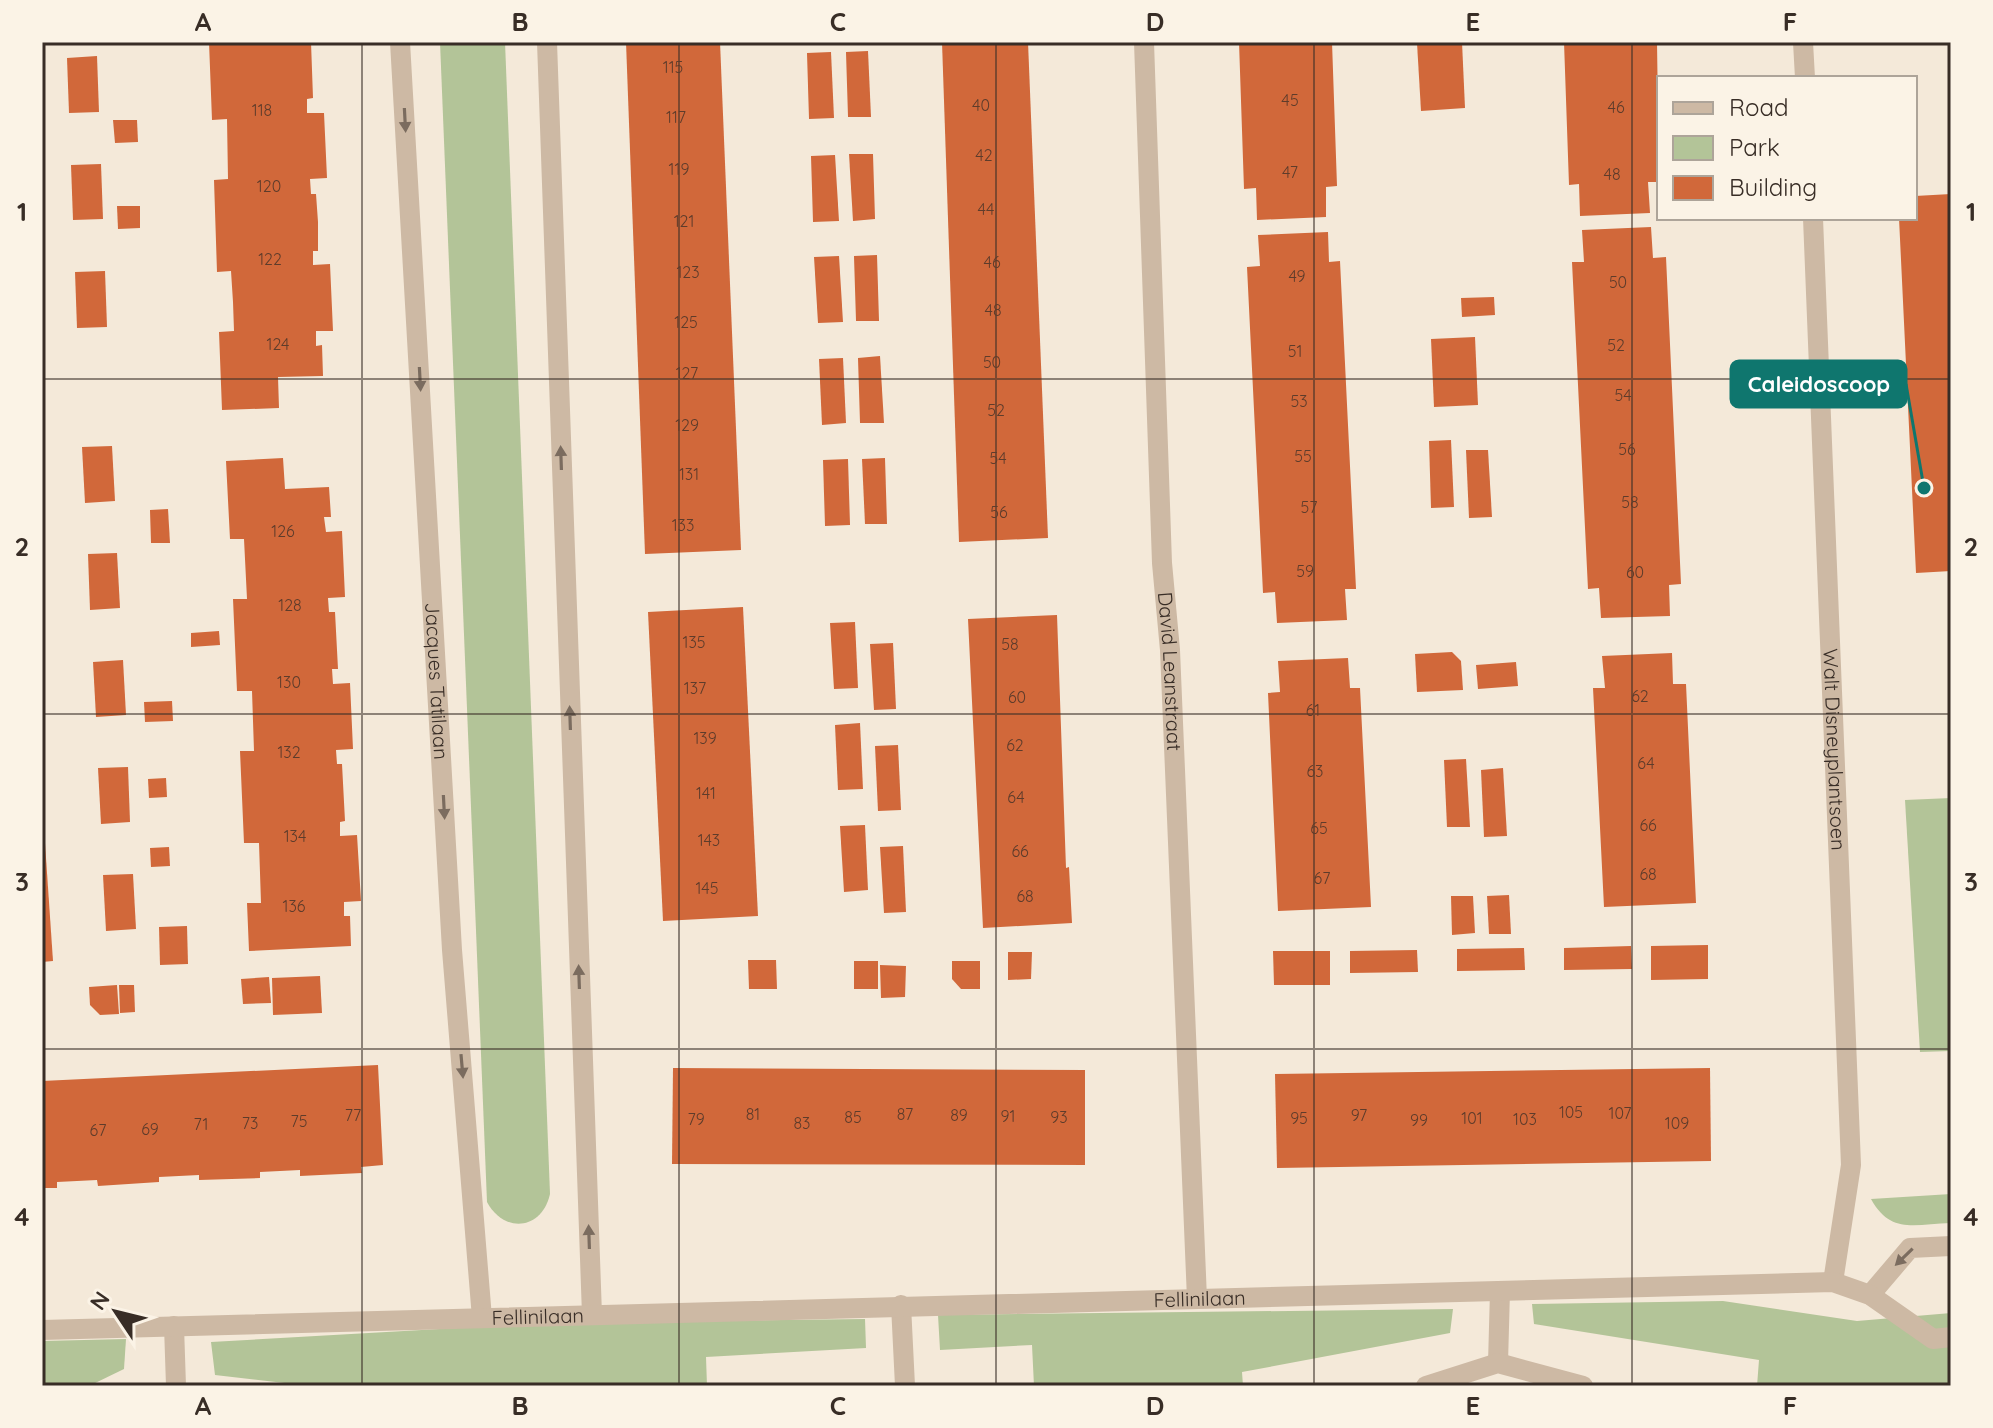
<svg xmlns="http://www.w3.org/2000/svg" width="1993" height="1428" font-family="Quicksand,sans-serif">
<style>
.green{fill:#b3c498}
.building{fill:#d1683a}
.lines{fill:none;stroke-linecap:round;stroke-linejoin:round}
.service{stroke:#cdb9a4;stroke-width:20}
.minor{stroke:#cdb9a4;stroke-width:20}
.oneway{fill:#7b6c5f}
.grid{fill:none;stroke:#382d26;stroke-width:2;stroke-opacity:0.55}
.labels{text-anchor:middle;stroke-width:8;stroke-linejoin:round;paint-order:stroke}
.number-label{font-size:16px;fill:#5e3c2b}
.street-label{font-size:20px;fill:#382d26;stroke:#fbf3e6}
.leader{fill:none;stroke:#0f766e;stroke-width:3}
.callout-dot{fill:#0f766e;stroke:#fbf3e6;stroke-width:3}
.callout{fill:#0f766e;stroke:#0f766e;stroke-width:3}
.callout-label{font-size:22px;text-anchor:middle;font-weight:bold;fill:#fff}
.neatline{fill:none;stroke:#382d26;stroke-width:3}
.grid-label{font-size:26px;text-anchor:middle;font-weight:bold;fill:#382d26}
</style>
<rect width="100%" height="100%" fill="#f4e9d9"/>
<!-- green -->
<g class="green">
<path d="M440 42H505L550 1194C542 1230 504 1234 487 1202Z"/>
<polygon points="1951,798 1951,1051 1920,1052 1905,800"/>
<path d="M1951 1194V1223C1915 1224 1891 1235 1871 1199Z"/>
<polygon points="1723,1301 1857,1321 1951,1313 1951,1386 1757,1386 1759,1360 1534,1324 1532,1304"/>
<polygon points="1453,1309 1450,1333 1242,1372 1243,1386 1034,1386 1032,1345 940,1350 938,1315"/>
<polygon points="865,1319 866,1348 706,1357 707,1386 311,1386 215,1375 211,1342 545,1323"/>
<polygon points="126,1339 124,1369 89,1386 42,1386 42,1341"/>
</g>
<!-- building -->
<g class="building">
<polygon points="209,42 311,42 313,98 307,99 307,113 324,113 327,178 310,179 311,194 316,194 318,222 318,251 313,251 313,265 330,264 333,331 316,331 316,346 322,345 323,376 278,377 279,408 222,410 219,332 234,331 233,302 231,271 217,272 214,180 228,179 227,119 212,120"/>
<polygon points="626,42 720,42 741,550 645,554"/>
<polygon points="942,42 1028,42 1048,538 959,542"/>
<polygon points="1239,42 1332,42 1337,186 1326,187 1326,217 1257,220 1256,188 1244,189"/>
<polygon points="1462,42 1465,108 1421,111 1417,43"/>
<polygon points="1564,42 1657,42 1659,182 1648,182 1650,213 1580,216 1579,184 1569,185"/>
<polygon points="868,51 871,117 848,117 846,52"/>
<polygon points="831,52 834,118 809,119 807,53"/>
<polygon points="97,56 99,112 69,113 67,58"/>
<polygon points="113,120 137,120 138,142 115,143"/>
<polygon points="849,154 873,154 875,219 853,221"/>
<polygon points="835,155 839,221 813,222 811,156"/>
<polygon points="101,164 103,219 73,220 71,165"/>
<polygon points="1951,194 1951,571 1916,573 1899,218 1915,218 1915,196"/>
<polygon points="117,206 140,206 140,228 118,229"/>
<polygon points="1651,227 1653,258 1666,257 1681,584 1669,585 1670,616 1601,618 1599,588 1588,589 1572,262 1584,262 1582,230"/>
<polygon points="1328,232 1329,262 1340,261 1356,589 1345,589 1347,620 1277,623 1275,592 1263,593 1247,267 1260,266 1258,235"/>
<polygon points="877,255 879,321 856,321 854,256"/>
<polygon points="839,256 843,322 818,323 814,257"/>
<polygon points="105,271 107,327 77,328 75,272"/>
<polygon points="1494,297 1495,315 1462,317 1461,298"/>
<polygon points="1475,337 1478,405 1434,407 1431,339"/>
<polygon points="880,356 884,423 860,423 858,358"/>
<polygon points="843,358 846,423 822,425 819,359"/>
<polygon points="1451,440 1454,507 1431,508 1429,441"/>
<polygon points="112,446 115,501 85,503 82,447"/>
<polygon points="1466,450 1488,450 1492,517 1469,518"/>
<polygon points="283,458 285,489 329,487 331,517 324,517 326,532 342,531 345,597 328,598 329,612 335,612 338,669 332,669 333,684 350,683 353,749 336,750 337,764 342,764 345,821 340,822 340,836 357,835 361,901 344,902 344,916 350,916 351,946 249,951 247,903 261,903 259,843 244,843 240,751 254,751 252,691 237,691 233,599 247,599 244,539 230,539 226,461"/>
<polygon points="885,458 887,524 865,524 862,459"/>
<polygon points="848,459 850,525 825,526 823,460"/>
<polygon points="168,509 170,543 151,543 150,510"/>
<polygon points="117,553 120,608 90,610 88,554"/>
<polygon points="743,607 758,916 663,921 648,612"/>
<polygon points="1057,615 1066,868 1069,867 1072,923 983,928 968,619"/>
<polygon points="855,622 858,688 834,689 830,623"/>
<polygon points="219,631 220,645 191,647 191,633"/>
<polygon points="893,643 896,709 874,710 870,644"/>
<polygon points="1452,652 1461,661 1463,690 1417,692 1415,654"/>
<polygon points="1672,653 1673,684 1686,684 1696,903 1604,907 1593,688 1605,688 1602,656"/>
<polygon points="1348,658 1350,688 1360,688 1371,907 1278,911 1268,693 1280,692 1278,661"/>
<polygon points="123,660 126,715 96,717 93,662"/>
<polygon points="1516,662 1518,686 1478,689 1476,665"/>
<polygon points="172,701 173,721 145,722 144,702"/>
<polygon points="860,723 863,789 838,790 835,725"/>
<polygon points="898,745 901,810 878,811 875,746"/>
<polygon points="1466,759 1470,827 1447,827 1444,760"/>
<polygon points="128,767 130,822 101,824 98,768"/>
<polygon points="1503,768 1507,836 1484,837 1481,770"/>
<polygon points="166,778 167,797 149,798 148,779"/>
<polygon points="42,799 53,961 42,962"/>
<polygon points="865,825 868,890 844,892 840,826"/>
<polygon points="903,846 906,912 884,913 880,847"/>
<polygon points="169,847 170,866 151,867 150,848"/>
<polygon points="133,874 136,929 106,931 103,875"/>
<polygon points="1509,895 1511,934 1489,934 1487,896"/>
<polygon points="1451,896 1473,896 1475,933 1452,935"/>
<polygon points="187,926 188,964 160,965 159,927"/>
<polygon points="1708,945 1708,979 1651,980 1651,946"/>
<polygon points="1631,946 1632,969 1564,970 1564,948"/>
<polygon points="1524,948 1525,970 1457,971 1457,949"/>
<polygon points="1417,950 1418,972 1350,973 1350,951"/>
<polygon points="1273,951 1330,951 1330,985 1274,985"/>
<polygon points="1008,952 1032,952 1031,979 1008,980"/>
<polygon points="748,960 776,960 777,989 749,989"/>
<rect x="854" y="961" width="24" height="28"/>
<polygon points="952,961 980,961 980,989 961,989 952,979"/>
<polygon points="880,965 906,966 905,997 881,998"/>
<polygon points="320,976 322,1013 273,1015 272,978"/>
<polygon points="269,977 271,1003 243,1004 241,979"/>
<polygon points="117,985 119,1014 100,1015 90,1005 89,987"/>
<polygon points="119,985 134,985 135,1012 120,1013"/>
<polygon points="378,1065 383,1165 361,1167 362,1173 300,1176 300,1170 260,1172 260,1178 199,1180 199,1175 159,1177 159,1182 98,1186 97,1180 57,1182 57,1188 42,1188 42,1081"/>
<polygon points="673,1068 1085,1070 1085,1165 672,1164"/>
<polygon points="1710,1068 1711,1161 1277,1168 1275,1074"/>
</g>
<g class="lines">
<!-- service -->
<g class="service">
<polyline points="901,1305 905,1386"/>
<polyline points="174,1326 176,1386"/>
<polyline points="1498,1363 1500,1291"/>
<polyline points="1426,1386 1498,1363 1583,1386"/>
</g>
<!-- minor -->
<g class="minor">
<path id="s1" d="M400 42 452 950 482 1318"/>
<polyline points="547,42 592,1315"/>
<path id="s2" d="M1144 42 1162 563 1170 650 1197 1299"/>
<polyline points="1803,42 1805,78"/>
<path id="s3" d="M1813 218 1851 1165 1833 1282"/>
<polyline points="1870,1295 1910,1248 1951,1246"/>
<path id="s4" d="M42 1330 1833 1282 1870 1295 1933 1339 1951 1337"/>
</g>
</g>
<!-- one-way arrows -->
<defs><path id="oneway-solid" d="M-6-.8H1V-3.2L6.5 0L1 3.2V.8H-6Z" transform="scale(2)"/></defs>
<g class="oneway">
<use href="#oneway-solid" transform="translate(405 120) rotate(87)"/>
<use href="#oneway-solid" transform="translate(420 379) rotate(87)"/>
<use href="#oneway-solid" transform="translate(561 458) rotate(-92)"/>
<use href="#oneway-solid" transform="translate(570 718) rotate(-92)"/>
<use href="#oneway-solid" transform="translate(444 807) rotate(87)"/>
<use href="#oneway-solid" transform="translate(579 977) rotate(-92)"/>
<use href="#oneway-solid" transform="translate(462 1066) rotate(85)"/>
<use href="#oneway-solid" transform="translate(589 1237) rotate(-92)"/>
<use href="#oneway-solid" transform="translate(1904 1257) rotate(136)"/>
</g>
<!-- grid -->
<path class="grid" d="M362 42V1386M679 42V1386M996 42V1386M1314 42V1386M1632 42V1386M42 379H1951M42 714H1951M42 1049H1951"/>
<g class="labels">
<!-- number labels -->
<g class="number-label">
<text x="673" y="73">115</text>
<text x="1290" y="106">45</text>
<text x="981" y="111">40</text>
<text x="1616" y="113">46</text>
<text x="262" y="116">118</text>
<text x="676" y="123">117</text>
<text x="984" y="161">42</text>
<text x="679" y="175">119</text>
<text x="1290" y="178">47</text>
<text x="1612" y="180">48</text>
<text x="269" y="192">120</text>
<text x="986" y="215">44</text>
<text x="684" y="227">121</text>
<text x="270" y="265">122</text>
<text x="992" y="268">46</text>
<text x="688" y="278">123</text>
<text x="1297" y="282">49</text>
<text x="1618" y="288">50</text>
<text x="993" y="316">48</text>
<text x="686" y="328">125</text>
<text x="278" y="350">124</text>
<text x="1616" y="351">52</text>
<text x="1295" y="357">51</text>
<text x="992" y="368">50</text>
<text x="687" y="379">127</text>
<text x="1623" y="401">54</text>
<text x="1299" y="407">53</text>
<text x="996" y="416">52</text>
<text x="687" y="431">129</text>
<text x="1627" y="455">56</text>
<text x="1303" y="462">55</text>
<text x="998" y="464">54</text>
<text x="689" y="480">131</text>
<text x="1630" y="508">58</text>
<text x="1309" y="513">57</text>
<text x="999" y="518">56</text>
<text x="683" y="531">133</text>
<text x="283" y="537">126</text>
<text x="1305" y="577">59</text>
<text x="1635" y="578">60</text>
<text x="290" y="611">128</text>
<text x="694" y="648">135</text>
<text x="1010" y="650">58</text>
<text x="289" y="688">130</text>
<text x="695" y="694">137</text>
<text x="1640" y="702">62</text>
<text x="1017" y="703">60</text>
<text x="1313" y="716">61</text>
<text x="705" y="744">139</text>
<text x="1015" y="751">62</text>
<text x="289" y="758">132</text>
<text x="1646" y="769">64</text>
<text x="1315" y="777">63</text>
<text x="706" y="799">141</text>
<text x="1016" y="803">64</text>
<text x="1648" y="831">66</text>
<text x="1319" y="834">65</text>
<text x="295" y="842">134</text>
<text x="709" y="846">143</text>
<text x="1020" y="857">66</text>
<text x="1648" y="880">68</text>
<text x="1322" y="884">67</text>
<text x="707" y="894">145</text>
<text x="1025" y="902">68</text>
<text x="294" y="912">136</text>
<text x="1571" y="1118">105</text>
<text x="1620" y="1119">107</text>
<text x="753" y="1120">81</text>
<text x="905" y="1120">87</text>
<text x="353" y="1121">77</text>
<text x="959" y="1121">89</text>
<text x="1359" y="1121">97</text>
<text x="1008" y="1122">91</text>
<text x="853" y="1123">85</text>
<text x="1059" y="1123">93</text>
<text x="1299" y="1124">95</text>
<text x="1472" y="1124">101</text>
<text x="696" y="1125">79</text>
<text x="1525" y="1125">103</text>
<text x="1419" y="1126">99</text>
<text x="299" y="1127">75</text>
<text x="250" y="1129">73</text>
<text x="802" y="1129">83</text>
<text x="1677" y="1129">109</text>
<text x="201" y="1130">71</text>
<text x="150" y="1135">69</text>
<text x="98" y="1136">67</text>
</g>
<!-- street labels -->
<g class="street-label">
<text dy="7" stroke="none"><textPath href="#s2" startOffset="630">David Leanstraat</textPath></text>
<text dy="7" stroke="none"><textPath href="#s1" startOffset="640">Jacques Tatilaan</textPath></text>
<text dy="7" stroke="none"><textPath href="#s3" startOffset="532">Walt Disneyplantsoen</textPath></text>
<text dy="7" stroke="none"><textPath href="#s4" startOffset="1158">Fellinilaan</textPath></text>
<text dy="7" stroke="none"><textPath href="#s4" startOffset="496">Fellinilaan</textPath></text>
</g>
</g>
<!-- callouts -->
<path class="leader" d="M1924 488L1906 384"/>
<circle class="callout-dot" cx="1924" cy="488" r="8"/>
<rect class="callout" x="1731" y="361" width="175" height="46" rx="8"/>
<g class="callout-label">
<text x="1819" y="392">Caleidoscoop</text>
</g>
<!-- border -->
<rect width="1993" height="1428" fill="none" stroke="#fbf3e6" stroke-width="88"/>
<!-- legend -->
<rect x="1657" y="76" width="260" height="144" fill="#fbf3e6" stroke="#ada499" stroke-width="2"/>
<rect x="1673" y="102" width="40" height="12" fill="#cdb9a4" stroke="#ada499" stroke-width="2"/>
<text x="1729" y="116" font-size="24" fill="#382d26">Road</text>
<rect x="1673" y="136" width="40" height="24" fill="#b3c498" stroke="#ada499" stroke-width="2"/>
<text x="1729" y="156" font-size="24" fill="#382d26">Park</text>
<rect x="1673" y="176" width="40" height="24" fill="#d1683a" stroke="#ada499" stroke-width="2"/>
<text x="1729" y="196" font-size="24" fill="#382d26">Building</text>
<!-- north arrow -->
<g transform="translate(116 1312) rotate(305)" stroke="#fbf3e6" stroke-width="6" paint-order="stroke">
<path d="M0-6L14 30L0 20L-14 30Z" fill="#382d26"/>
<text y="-12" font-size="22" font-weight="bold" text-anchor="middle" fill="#382d26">N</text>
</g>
<rect x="44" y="44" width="1905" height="1340" class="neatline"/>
<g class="grid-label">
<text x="203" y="31">A</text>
<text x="520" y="31">B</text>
<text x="838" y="31">C</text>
<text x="1155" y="31">D</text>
<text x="1473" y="31">E</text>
<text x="1790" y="31">F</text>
<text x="22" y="221">1</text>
<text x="1971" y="221">1</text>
<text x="22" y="556">2</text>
<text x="1971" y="556">2</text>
<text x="22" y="891">3</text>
<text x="1971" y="891">3</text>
<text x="22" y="1226">4</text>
<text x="1971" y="1226">4</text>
<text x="203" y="1415">A</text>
<text x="520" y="1415">B</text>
<text x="838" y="1415">C</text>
<text x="1155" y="1415">D</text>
<text x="1473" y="1415">E</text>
<text x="1790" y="1415">F</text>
</g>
</svg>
